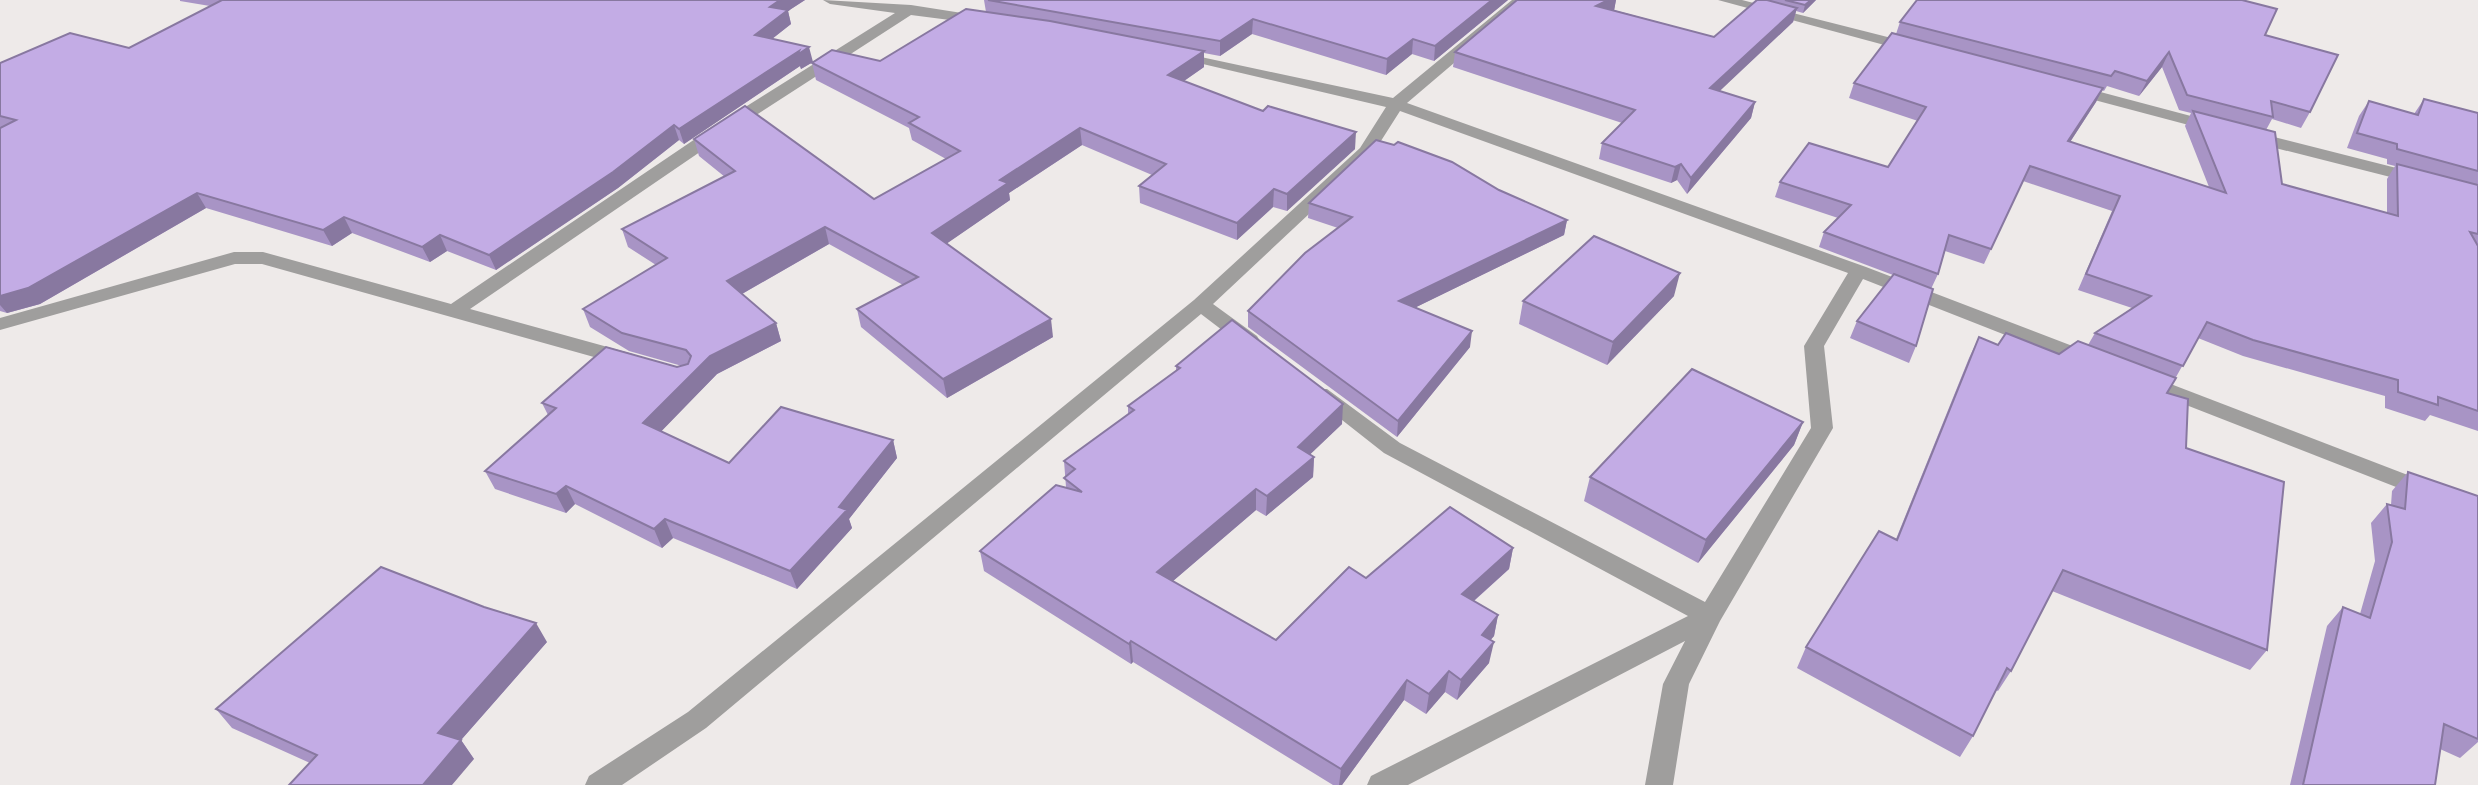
<svg xmlns="http://www.w3.org/2000/svg" width="2478" height="785" font-family="'DejaVu Sans',sans-serif">
<style>
.lines{fill:none;stroke-linecap:round;stroke-linejoin:round}
.minor{fill:#9f9e9d;fill-rule:evenodd}
.wall{fill:#a894c5;fill-rule:evenodd}
.shaded-wall{fill:#8878a0}
.building{fill:#c3ace5;stroke:#8878a0;stroke-width:2}
</style>
<rect width="100%" height="100%" fill="#eeeae9"/>
<g class="lines">
<!-- minor -->
<g class="minor">
<polygon points="823,0 911,5 981,16 988,20 981,24 911,15 716,141 470,309 633,354 636,359 633,364 619,364 262,264 235,264 0,330 0,318 234,252 263,252 451,304 704,133 895,13 830,4"/>
<polygon points="1512,0 1528,0 1407,103 1866,267 2096,355 2099,360 2089,367 2082,365 1863,279 1824,346 1833,428 1720,621 1689,684 1673,785 1645,785 1663,684 1685,641 1408,785 1367,785 1371,776 1688,616 1384,453 1309,394 1313,389 1327,389 1400,443 1705,602 1811,428 1804,346 1848,273 1400,111 1372,155 1213,304 1257,336 1260,341 1257,346 1243,346 1201,314 706,728 622,785 585,785 589,776 688,712 1194,300 1360,148 1386,107 1173,57 1173,51 1393,98"/>
<polygon points="1718,0 1742,0 1919,45 1922,48 1914,53"/>
<polygon points="2074,85 2221,124 2223,127 2215,132 2068,93 2066,90"/>
<polygon points="2250,131 2424,175 2427,179 2418,184 2244,140 2244,132"/>
<polygon points="2142,373 2478,502 2478,519 2135,385 2132,380"/>
</g>
</g>
<!-- wall -->
<g class="wall">
<polygon points="180,0 805,0 788,11 791,24 772,39 813,62 801,69 800,66 684,144 679,140 618,188 496,270 447,251 430,262 352,233 332,246 206,208 40,304 7,313 0,311 0,63 129,48 210,6 180,1"/>
<polygon points="984,0 1508,0 1434,61 1412,54 1386,75 1252,34 1220,56 1204,53 1204,67 1184,81 1355,149 1287,211 1273,207 1237,240 1140,203 1139,186 1152,175 1082,145 1009,193 1010,200 947,243 1053,337 947,398 861,327 857,309 903,285 829,244 742,294 776,323 781,341 717,374 661,431 729,463 893,440 897,458 849,519 852,528 797,589 673,538 662,548 575,504 566,513 495,489 485,471 548,415 542,403 682,366 629,351 590,327 583,309 656,265 628,247 622,229 725,177 699,156 694,139 874,199 946,159 912,140 909,128 816,80 812,63 880,61 986,12"/>
<polygon points="1517,0 1616,0 1614,10 1714,37 1757,0 1816,0 1803,13 1796,11 1793,22 1719,91 1755,102 1751,118 1687,194 1677,180 1671,183 1599,159 1602,143 1622,123 1453,67 1455,52"/>
<path d="M1917 0H2243V1L2265 35 2310 112 2301 128 2272 119 2266 130 2282 184 2387 213V179L2395 166 2387 164V159L2347 148 2359 116 2369 101 2414 114 2424 99 2478 113V431L2430 415 2425 421 2385 408V396L2243 356 2198 338 2167 393 2186 448 2267 650 2250 670 2052 591 2011 671 1998 691 1996 690 1973 736 1960 757 1797 668 1806 647 1896 539 1969 358 1979 337 1998 345 2059 354 2088 345 2095 333 2132 308 2078 290 2112 211 2023 181 1984 264 1945 251 1938 274 1931 289 1916 346 1909 363 1850 338 1857 321 1893 275 1819 247 1824 232 1838 218 1775 197 1780 182 1888 167 1918 121 1849 98 1854 83 1896 34 1900 22ZM2162 67 2179 110 2191 113 2185 126 2209 187 2070 142 2096 102 2102 90 2104 91 2107 86 2139 96Z"/>
<polygon points="1499,190 1567,220 1564,235 1416,307 1470,347 1397,437 1248,327 1248,311 1338,228 1308,218 1309,203"/>
<polygon points="1674,296 1607,365 1519,324 1523,301"/>
<polygon points="1176,366 1342,424 1310,454 1314,457 1313,477 1266,516 1256,510 1173,581 1276,640 1366,578 1513,548 1509,569 1474,601 1498,615 1494,636 1490,640 1489,663 1457,700 1445,692 1426,714 1404,700 1342,785 1333,785 1133,662 1131,664 984,571 980,551 1066,487 1064,461 1128,415 1128,406 1176,371"/>
<polygon points="1803,422 1794,445 1698,563 1584,501 1590,477"/>
<polygon points="2408,472 2478,496 2478,742 2460,758 2440,749 2435,785 2290,785 2327,626 2343,607 2360,614 2375,561 2371,523 2387,504 2391,505 2392,491"/>
<polygon points="547,642 461,740 474,759 310,763 232,728 216,709"/>
</g>
<!-- shaded-wall -->
<g class="shaded-wall">
<polygon points="780,0 805,0 788,11 791,24 758,50 755,35 770,7"/>
<polygon points="1492,0 1508,0 1434,61 1435,46"/>
<polygon points="1608,0 1616,0 1614,11 1596,6"/>
<polygon points="1811,0 1816,0 1803,13 1805,5"/>
<polygon points="1797,8 1793,22 1706,104 1710,88"/>
<polygon points="1253,19 1252,34 1220,56 1220,41"/>
<polygon points="1413,39 1412,54 1386,75 1387,59"/>
<polygon points="809,47 813,62 801,69 800,66 684,144 679,129 799,51"/>
<polygon points="1204,51 1204,67 1168,92 1168,75"/>
<polygon points="2169,52 2162,67 2139,96 2147,81"/>
<polygon points="2103,88 2096,102 2061,156 2068,141"/>
<polygon points="1755,102 1751,118 1687,194 1691,178"/>
<polygon points="674,125 679,140 618,188 496,270 489,255"/>
<polygon points="1080,128 1082,145 1009,193 1010,200 936,251 932,233 1000,180"/>
<polygon points="1356,132 1355,149 1287,211 1287,194"/>
<polygon points="1681,164 1677,180 1671,183 1675,167"/>
<polygon points="1274,189 1273,207 1237,240 1237,223"/>
<polygon points="197,193 206,208 40,304 7,313 0,305 0,296"/>
<polygon points="344,217 352,233 332,246 323,230"/>
<polygon points="1567,220 1564,235 1398,316 1399,301"/>
<polygon points="825,227 829,244 733,299 727,281"/>
<polygon points="440,235 447,251 430,262 422,247"/>
<polygon points="1680,273 1674,296 1607,365 1613,342"/>
<polygon points="1051,319 1053,337 947,398 943,379"/>
<polygon points="776,323 781,341 717,374 651,442 643,423 710,356"/>
<polygon points="1472,331 1470,347 1397,437 1398,421"/>
<polygon points="1343,404 1342,424 1297,467 1298,447"/>
<polygon points="1803,422 1794,445 1698,563 1706,540"/>
<polygon points="893,440 897,458 849,519 852,528 797,589 790,571 839,507"/>
<polygon points="1314,457 1313,477 1266,516 1267,496"/>
<polygon points="566,486 575,504 566,513 556,494"/>
<polygon points="1256,489 1256,510 1159,593 1157,572"/>
<polygon points="665,519 673,538 662,548 654,529"/>
<polygon points="1513,548 1509,569 1459,614 1462,594"/>
<polygon points="1498,615 1494,636 1478,655 1482,635"/>
<polygon points="536,623 547,642 461,740 474,759 452,785 423,785 438,733"/>
<polygon points="1131,641 1133,662 1131,664 1129,644"/>
<polygon points="1494,642 1489,663 1457,700 1461,680"/>
<polygon points="1449,671 1445,692 1426,714 1429,694"/>
<polygon points="1407,680 1404,700 1342,785 1339,785 1341,769"/>
</g>
<!-- building -->
<g class="building">
<polygon points="222,0 780,0 770,7 788,10 755,35 809,47 797,55 799,51 679,129 674,125 613,172 489,255 440,235 422,247 344,217 323,230 197,193 28,288 0,296 0,128 16,120 0,116 0,63 70,33 129,48"/>
<polygon points="988,0 1492,0 1435,46 1413,39 1387,59 1253,19 1220,41"/>
<polygon points="1517,0 1608,0 1596,6 1714,37 1757,0 1767,0 1797,8 1710,88 1755,102 1691,178 1681,164 1675,167 1602,143 1635,110 1455,52"/>
<polygon points="1785,0 1811,0 1805,5"/>
<polygon points="1917,0 2242,0 2277,9 2265,35 2338,55 2310,112 2271,101 2273,117 2187,95 2169,52 2147,81 2115,71 2111,76 1900,22"/>
<polygon points="966,9 1050,21 1204,51 1168,75 1263,111 1268,106 1356,132 1287,194 1274,189 1237,223 1139,186 1166,164 1080,128 1000,180 1008,183 932,233 1051,319 943,379 857,309 918,277 825,227 727,281 776,323 710,356 643,423 729,463 781,407 893,440 839,507 847,510 790,571 665,519 654,529 566,486 556,494 485,471 556,408 542,403 606,347 677,367 688,364 691,356 686,350 622,333 583,309 667,258 622,229 735,171 694,139 745,106 874,199 960,151 909,123 919,117 812,63 832,50 880,61"/>
<polygon points="1892,33 2103,88 2068,141 2226,193 2193,111 2275,132 2282,184 2398,216 2397,164 2478,185 2478,234 2470,232 2478,246 2478,411 2438,397 2438,405 2398,392 2398,380 2253,340 2207,322 2183,366 2095,333 2151,296 2086,274 2120,196 2030,166 1991,249 1949,235 1938,274 1824,232 1851,205 1780,182 1809,143 1888,167 1926,107 1854,83"/>
<polygon points="2424,99 2478,113 2478,171 2397,149 2397,144 2357,133 2369,101 2418,115"/>
<polygon points="1376,140 1394,145 1398,142 1452,162 1499,190 1567,220 1399,301 1472,331 1398,421 1248,311 1305,253 1352,217 1309,203"/>
<polygon points="1594,236 1680,273 1613,342 1523,301"/>
<polygon points="1894,274 1933,289 1916,346 1857,321"/>
<polygon points="1232,320 1343,404 1298,447 1314,457 1267,496 1256,489 1157,572 1276,640 1349,567 1366,578 1450,507 1513,548 1462,594 1498,615 1482,635 1494,642 1461,680 1449,671 1429,694 1407,680 1341,769 1131,641 1129,644 980,551 1056,485 1082,492 1064,478 1075,469 1064,461 1134,410 1128,406 1180,368 1176,366"/>
<polygon points="2006,333 2059,354 2078,341 2176,378 2167,393 2188,399 2186,448 2284,482 2267,650 2063,570 2011,671 2007,668 1973,736 1806,647 1879,531 1897,540 1979,337 1998,345"/>
<polygon points="1692,369 1803,422 1706,540 1590,477"/>
<polygon points="2408,472 2478,496 2478,739 2444,724 2435,785 2303,785 2343,607 2370,618 2392,542 2387,504 2405,509"/>
<polygon points="381,567 484,607 536,623 438,733 461,740 423,785 289,785 317,755 216,709"/>
</g>
</svg>
